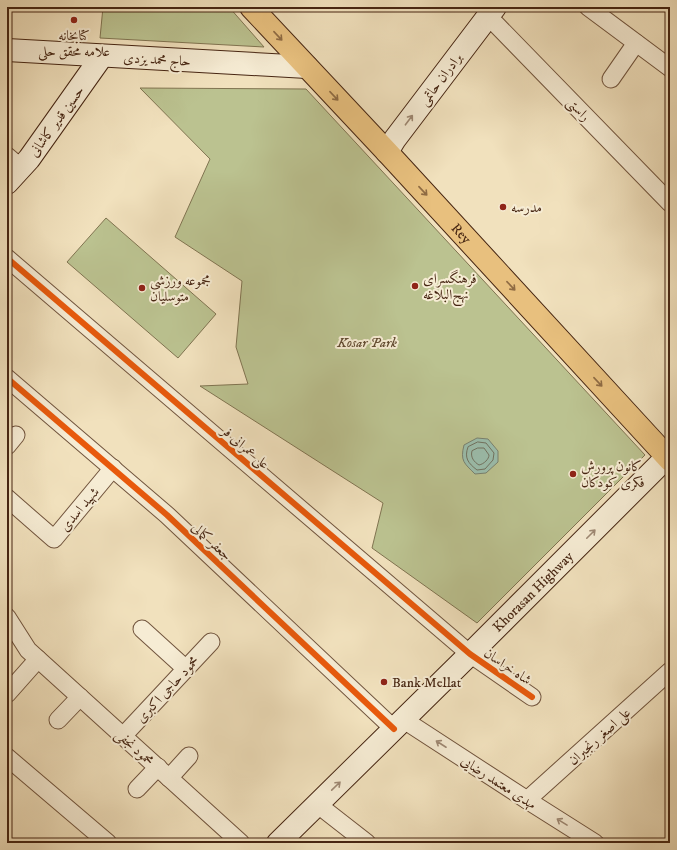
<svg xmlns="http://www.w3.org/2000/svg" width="677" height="850" font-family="'IM FELL DW Pica',Amiri,serif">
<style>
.green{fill:#bbc290;stroke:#807451}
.water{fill:#9bbead;stroke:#79816f}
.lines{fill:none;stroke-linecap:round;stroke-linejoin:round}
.shore{stroke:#707260;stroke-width:1}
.street-casing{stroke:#71543d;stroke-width:19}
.secondary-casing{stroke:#462512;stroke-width:24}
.primary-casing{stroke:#462512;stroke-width:24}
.street{stroke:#f6ecd4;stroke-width:17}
.secondary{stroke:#f6ecd4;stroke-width:22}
.primary{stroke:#e8c07e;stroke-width:22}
.cycleway-casing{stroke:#f6ecd4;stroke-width:8}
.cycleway{stroke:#e8590c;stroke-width:6}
.oneway{stroke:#8f6b43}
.oneway2{stroke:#9e8873}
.poi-dot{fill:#8f2418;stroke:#f6ecd4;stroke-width:1.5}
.labels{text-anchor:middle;stroke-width:4;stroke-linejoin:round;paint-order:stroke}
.poi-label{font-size:14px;fill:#462512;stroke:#f6ecd4;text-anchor:start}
.street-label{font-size:14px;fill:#462512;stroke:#f6ecd4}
.park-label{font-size:14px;font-style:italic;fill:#634c32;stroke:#f6ecd4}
</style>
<rect width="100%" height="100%" fill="#f1e1bd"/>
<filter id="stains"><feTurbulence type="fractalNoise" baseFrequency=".005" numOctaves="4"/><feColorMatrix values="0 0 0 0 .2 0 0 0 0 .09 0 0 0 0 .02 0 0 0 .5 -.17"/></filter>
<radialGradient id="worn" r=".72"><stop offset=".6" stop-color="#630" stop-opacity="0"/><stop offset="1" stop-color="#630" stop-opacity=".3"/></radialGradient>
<!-- green -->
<g class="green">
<polygon points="103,7 229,7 264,47 100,38"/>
<polygon points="140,88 306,89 645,455 477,623 372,548 383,503 200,386 248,384 236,347 242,281 175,237 210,159"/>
<polygon points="106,218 216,314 178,358 67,262"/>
</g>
<!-- water -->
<path class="water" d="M477 438 488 439 498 451V462L486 473 475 474C464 463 460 461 464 445Z"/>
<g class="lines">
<!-- shore -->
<g class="shore">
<path d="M478 442 486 443 494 453 493 460 485 469 477 470C468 463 464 458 468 447Z"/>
<path d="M478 448H484L489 455C489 459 484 464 479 465 474 462 470 457 472 451Z"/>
</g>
<!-- street casing -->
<g class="street-casing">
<g id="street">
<polyline points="588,7 670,68"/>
<polyline points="488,16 670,203"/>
<polyline points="611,79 636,43"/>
<polyline points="7,156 21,168"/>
<polyline points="7,258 470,654 532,697"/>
<polyline points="7,378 167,515 394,729"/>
<polyline points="7,446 16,435"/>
<polyline points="7,498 54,539 113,468"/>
<polyline points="7,617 28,650 241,843"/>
<polyline points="142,629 186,669"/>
<polyline points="7,694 38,659"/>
<polyline points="58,720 80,697"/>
<polyline points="404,720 527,800 595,843"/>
<polyline points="123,736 211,642"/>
<polyline points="7,757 108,843"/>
<polyline points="169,778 189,756"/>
<polyline points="137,789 158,767"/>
<polyline points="527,800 670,671"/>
<polyline points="317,804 367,843"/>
</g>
</g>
<!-- secondary casing -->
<g class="secondary-casing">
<g id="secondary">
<polyline points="7,50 307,67"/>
<polyline points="387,152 395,139 495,7"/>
<polyline points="7,183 29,159 102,56"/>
<path id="s1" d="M278 843 470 654 667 457"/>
</g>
</g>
<!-- primary casing -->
<g class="primary-casing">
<g id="primary">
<path id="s2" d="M251 7 387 152 670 460"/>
</g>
</g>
<!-- street -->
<use href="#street" class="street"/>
<!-- secondary -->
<use href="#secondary" class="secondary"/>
<!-- primary -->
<use href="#primary" class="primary"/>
<!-- cycleway casing -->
<g class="cycleway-casing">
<g id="cycleway">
<polyline points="7,258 470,654 532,697"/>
<polyline points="7,378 167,515 394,729"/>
</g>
</g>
<!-- cycleway -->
<use href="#cycleway" class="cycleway"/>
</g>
<!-- one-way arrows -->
<defs><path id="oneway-shaft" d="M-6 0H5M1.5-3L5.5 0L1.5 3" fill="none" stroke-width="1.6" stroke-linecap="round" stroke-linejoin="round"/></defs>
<g class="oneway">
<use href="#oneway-shaft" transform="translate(278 36) rotate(47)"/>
<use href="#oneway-shaft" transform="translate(334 96) rotate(47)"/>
<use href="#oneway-shaft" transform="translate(423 191) rotate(47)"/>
<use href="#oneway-shaft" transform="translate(511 286) rotate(47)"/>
<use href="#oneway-shaft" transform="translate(598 382) rotate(47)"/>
</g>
<g class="oneway2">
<use href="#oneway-shaft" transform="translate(409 120) rotate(-53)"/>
<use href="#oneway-shaft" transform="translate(591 534) rotate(-45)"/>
<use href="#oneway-shaft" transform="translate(441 744) rotate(-147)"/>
<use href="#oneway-shaft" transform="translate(336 786) rotate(-44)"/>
<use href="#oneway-shaft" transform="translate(562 822) rotate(-148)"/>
</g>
<!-- markers -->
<g class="poi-dot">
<circle cx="74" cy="20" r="4"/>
<circle cx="503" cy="207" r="4"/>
<circle cx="415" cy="286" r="4"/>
<circle cx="142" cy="288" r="4"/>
<circle cx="573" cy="474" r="4"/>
<circle cx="384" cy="682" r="4"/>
</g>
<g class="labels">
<!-- poi labels -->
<g class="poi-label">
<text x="74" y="40" text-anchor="middle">کتابخانه<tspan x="74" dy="16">علامه محقق حلی</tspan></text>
<text x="511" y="212">مدرسه</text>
<text x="423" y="283">فرهنگسرای<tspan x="423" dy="16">نهج‌البلاغه</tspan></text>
<text x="150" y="285">مجموعه ورزشی<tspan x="150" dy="16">متوسلیان</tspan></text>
<text x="581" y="471">کانون پرورش<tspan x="581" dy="16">فکری کودکان</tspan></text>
<text x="392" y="687">Bank Mellat</text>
</g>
<!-- street labels -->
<g class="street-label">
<text transform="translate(157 59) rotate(3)" y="5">حاج محمد یزدی</text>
<text transform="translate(440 79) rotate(-53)" y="5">برادران حاتمی</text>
<text transform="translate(579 109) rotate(46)" y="5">راستی</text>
<text transform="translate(56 121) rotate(-54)" y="5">حسین قدیر کاشانی</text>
<text dy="5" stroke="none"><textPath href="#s2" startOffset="309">Rey</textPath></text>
<text transform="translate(246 447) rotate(41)" y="5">علی عمرانی فر</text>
<text transform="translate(79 509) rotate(-50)" y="5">شهید اسدی</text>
<text transform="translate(212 541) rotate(43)" y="5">جعفر کمالی</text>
<text dy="5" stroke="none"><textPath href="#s1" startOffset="358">Khorasan Highway</textPath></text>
<text transform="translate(508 666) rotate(34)" y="5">شاه خراسان</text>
<text transform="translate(167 689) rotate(-47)" y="5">محمود حاجی اکبری</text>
<text transform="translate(599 736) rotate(-42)" y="5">علی اصغر رنجبران</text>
<text transform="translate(135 747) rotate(42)" y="5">محمود نجفی</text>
<text transform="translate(499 782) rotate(33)" y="5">مهدی معتمد رضایی</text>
</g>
<!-- park labels -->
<g class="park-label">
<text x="367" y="347">Kosar Park</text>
</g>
</g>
<!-- margin -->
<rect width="677" height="850" fill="none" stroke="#f1e1bd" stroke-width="24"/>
<rect x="8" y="8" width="661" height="834" fill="none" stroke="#462512" stroke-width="2"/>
<rect x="12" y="12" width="653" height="826" fill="none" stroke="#462512"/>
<rect width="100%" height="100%" filter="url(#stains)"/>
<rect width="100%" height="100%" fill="url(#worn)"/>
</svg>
